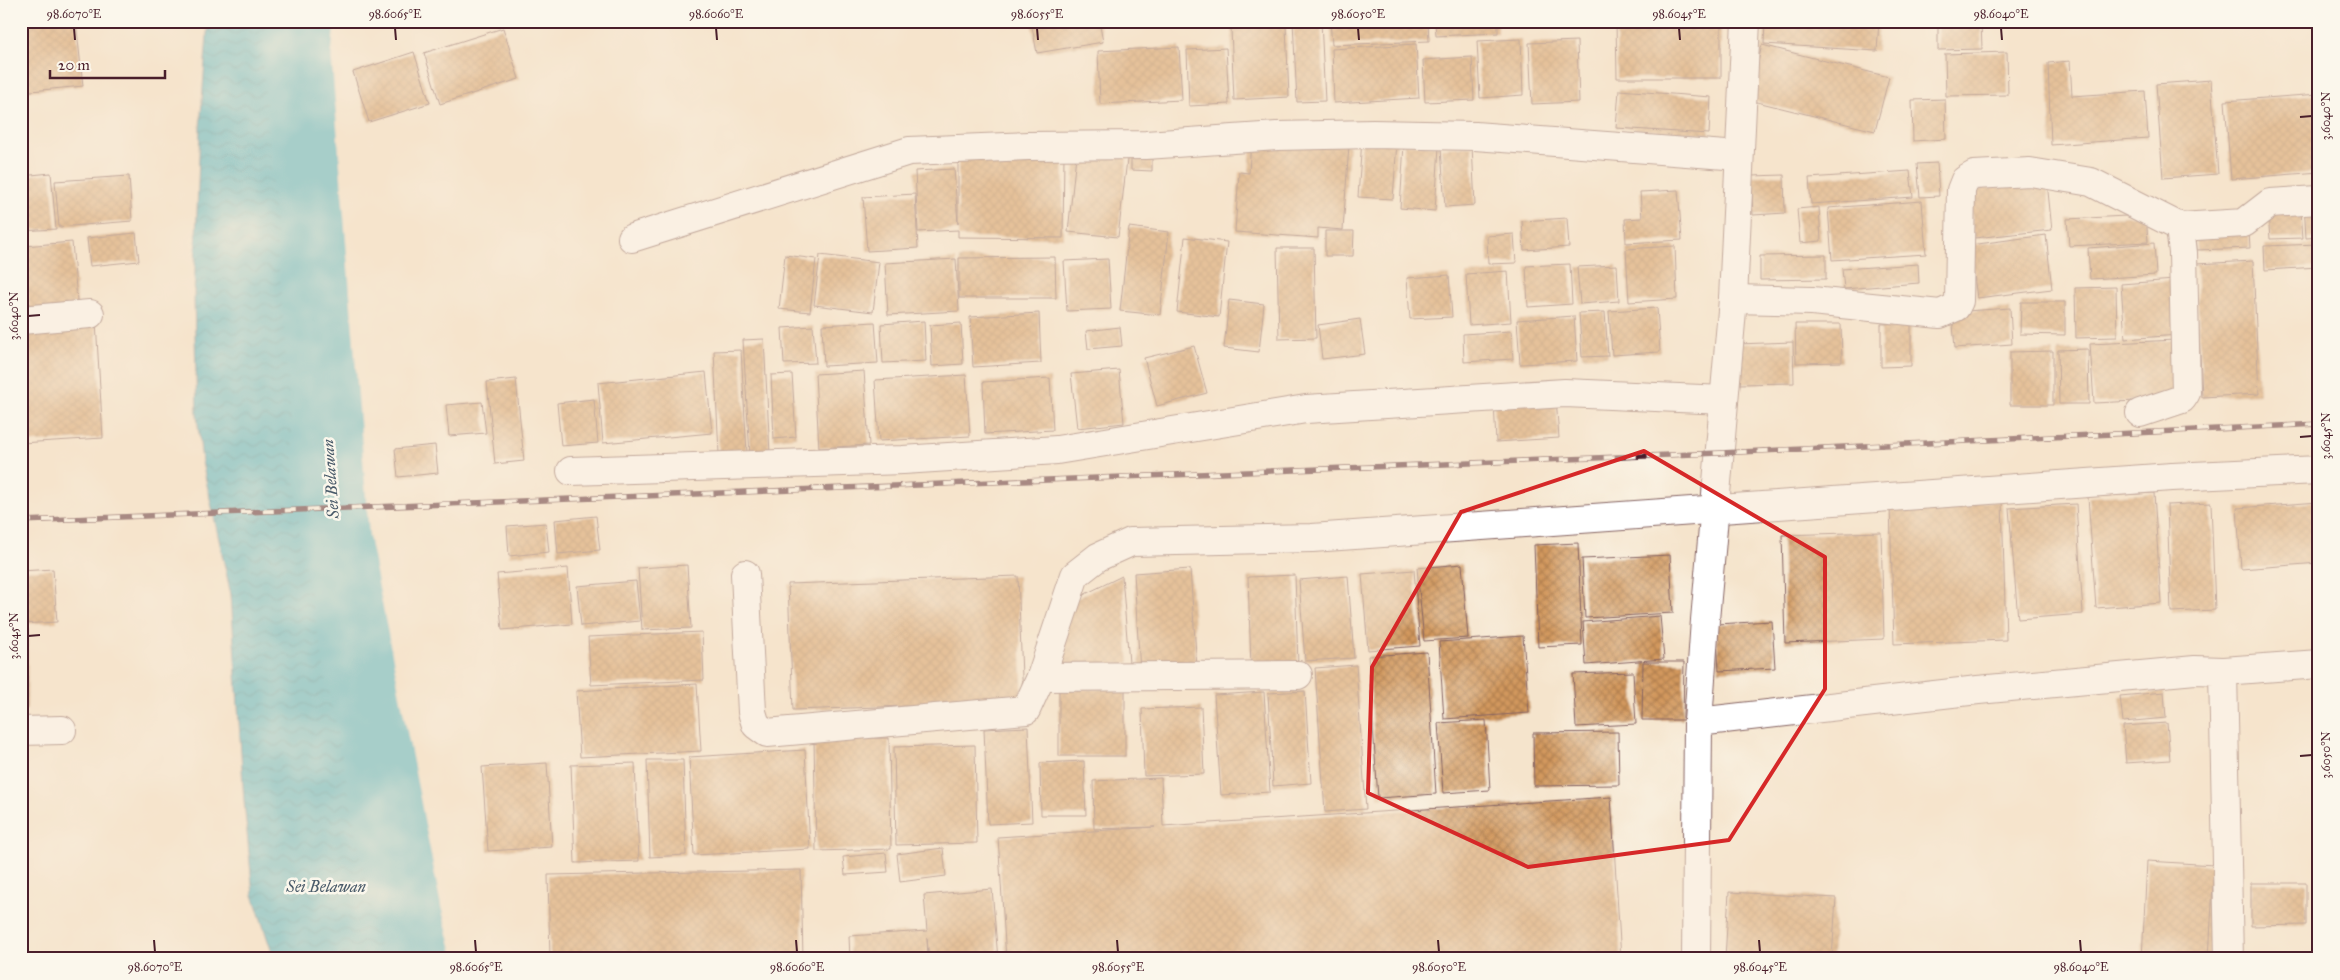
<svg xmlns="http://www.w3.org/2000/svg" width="2340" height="980" font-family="'IM FELL Great Primer',serif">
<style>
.water{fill:url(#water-waves);stroke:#486978}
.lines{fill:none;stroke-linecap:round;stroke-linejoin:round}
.river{stroke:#47b3c5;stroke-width:69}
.building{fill:url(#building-cross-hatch)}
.minor-casing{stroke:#866463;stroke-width:30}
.minor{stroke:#fff;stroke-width:28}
.rail-casing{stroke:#4a1f2b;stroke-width:5.5}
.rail{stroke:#fbf7ec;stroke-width:4;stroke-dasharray:11;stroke-linecap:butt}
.marked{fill:none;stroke:#d62828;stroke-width:4;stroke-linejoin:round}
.ticks{fill:none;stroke:#4a1f2b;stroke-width:2}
.labels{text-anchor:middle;stroke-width:5;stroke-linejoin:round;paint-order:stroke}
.water-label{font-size:16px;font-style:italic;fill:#495a69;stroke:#fbf7ec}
.neatline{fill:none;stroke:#4a1f2b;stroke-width:2}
.ticks-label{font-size:12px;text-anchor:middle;fill:#4a1f2b}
</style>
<defs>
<pattern id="water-waves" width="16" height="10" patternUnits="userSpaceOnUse" patternTransform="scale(1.25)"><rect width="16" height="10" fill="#47b3c5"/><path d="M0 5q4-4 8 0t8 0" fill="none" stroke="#3d91a0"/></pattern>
<pattern id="building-cross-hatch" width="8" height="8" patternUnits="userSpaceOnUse" patternTransform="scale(1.25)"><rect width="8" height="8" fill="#d2985d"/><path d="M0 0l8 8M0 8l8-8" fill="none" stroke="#ac7b4d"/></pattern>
</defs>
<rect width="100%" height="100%" fill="#fbf7ec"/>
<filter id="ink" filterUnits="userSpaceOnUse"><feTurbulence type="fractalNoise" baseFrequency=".02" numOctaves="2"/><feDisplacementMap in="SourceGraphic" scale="10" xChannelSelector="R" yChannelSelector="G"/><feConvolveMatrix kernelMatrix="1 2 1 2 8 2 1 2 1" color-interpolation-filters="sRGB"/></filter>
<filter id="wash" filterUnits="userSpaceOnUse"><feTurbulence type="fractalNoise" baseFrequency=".0096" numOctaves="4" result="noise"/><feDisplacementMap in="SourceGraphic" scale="20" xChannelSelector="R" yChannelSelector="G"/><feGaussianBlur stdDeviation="1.12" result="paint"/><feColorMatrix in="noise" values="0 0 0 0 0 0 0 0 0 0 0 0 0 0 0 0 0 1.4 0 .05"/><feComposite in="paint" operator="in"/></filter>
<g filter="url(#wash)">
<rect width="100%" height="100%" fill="#f5e4cc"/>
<!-- water -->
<polygon class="water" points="208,21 296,21 304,269 316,408 353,680 393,858 431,959 274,959 253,895 244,801 231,595 202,462 197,415 194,296 200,128"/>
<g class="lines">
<!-- river -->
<polyline class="river" points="300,21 297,57 335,541 408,916 419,959"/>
</g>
<g id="blocks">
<!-- building -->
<g class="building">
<polygon points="21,21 76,21 83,86 21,92"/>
<polygon points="1031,21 1099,21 1103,42 1037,53"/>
<polygon points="1293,21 1321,21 1325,101 1297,102"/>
<polygon points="1330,21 1428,21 1429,41 1332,45"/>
<polygon points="1435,21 1498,21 1498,33 1436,36"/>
<polygon points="1616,21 1721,21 1721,78 1617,78"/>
<polygon points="1765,21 1879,21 1877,51 1764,44"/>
<polygon points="1938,21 1981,21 1982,49 1938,50"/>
<polygon points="1286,26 1289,97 1234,100 1231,29"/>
<polygon points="503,28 519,79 440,104 424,53"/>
<polygon points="1521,39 1523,95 1480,98 1477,41"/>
<polygon points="1577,41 1579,102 1532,104 1529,43"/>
<polygon points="1416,44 1419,98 1334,103 1332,49"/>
<polygon points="1762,45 1889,77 1875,131 1749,100"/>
<polygon points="1179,47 1182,100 1100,104 1098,51"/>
<polygon points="1226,48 1229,104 1189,106 1187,50"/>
<polygon points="414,52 430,103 369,122 353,72"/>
<polygon points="2007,52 2008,95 1946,96 1945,54"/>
<polygon points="1472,57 1474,100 1425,102 1423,60"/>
<polygon points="2070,61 2072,96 2145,91 2148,138 2051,145 2048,63"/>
<polygon points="2211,80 2218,174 2163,178 2156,84"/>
<polygon points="1619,90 1711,97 1709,134 1616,128"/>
<polygon points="2319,94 2319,172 2231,179 2225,101"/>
<polygon points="1945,99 1946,139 1913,141 1912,100"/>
<polygon points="1251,138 1349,145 1343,230 1318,228 1318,238 1235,232 1239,172 1249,173"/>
<polygon points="1362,139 1397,141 1393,199 1358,197"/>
<polygon points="1404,144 1439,146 1435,211 1400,208"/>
<polygon points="1077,146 1128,151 1118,237 1068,232"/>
<polygon points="1472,146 1475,205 1445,207 1441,148"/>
<polygon points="1131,149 1152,149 1152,171 1131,170"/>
<polygon points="958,154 1064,155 1063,238 958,237 958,230 918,232 915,171 954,169 958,224"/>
<polygon points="1937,163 1939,196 1920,197 1917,164"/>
<polygon points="1910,171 1913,197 1811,204 1809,178"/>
<polygon points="51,173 56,229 21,231 21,176"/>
<polygon points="1784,175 1785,213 1753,215 1751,176"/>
<polygon points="129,176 132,221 59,227 55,181"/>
<polygon points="2047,182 2052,230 1974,238 1969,190"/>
<polygon points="1678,190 1682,240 1626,243 1625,219 1642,218 1640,192"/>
<polygon points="915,194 918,248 867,251 863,197"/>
<polygon points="1922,201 1926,254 1832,260 1828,208"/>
<polygon points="2319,202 2319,237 2306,238 2304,203"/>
<polygon points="1819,207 1821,241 1800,243 1797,209"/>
<polygon points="2301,211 2303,238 2270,239 2268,213"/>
<polygon points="2146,215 2148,242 2069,246 2067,219"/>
<polygon points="1567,218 1569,247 1524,250 1522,221"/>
<polygon points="1129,227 1169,232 1160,315 1120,311"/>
<polygon points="1325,231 1354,231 1353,256 1325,256"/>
<polygon points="2249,231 2250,248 2197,250 2196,234"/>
<polygon points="136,233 139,261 90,266 87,238"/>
<polygon points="1514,234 1516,263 1488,264 1487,236"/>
<polygon points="2046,235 2052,289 1977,298 1970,245"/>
<polygon points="1185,237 1227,242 1219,317 1177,312"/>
<polygon points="72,242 78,312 30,317 24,246"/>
<polygon points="2154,243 2156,275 2090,279 2088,248"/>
<polygon points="2319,244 2319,267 2265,270 2264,246"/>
<polygon points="1675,246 1677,299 1629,302 1626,249"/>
<polygon points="1277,248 1314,248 1316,338 1279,339"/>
<polygon points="785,255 816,259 810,312 779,309"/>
<polygon points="820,255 879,262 873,312 814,305"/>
<polygon points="1826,255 1826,279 1760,280 1760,256"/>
<polygon points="1055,257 1056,298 959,298 959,258"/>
<polygon points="956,259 959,311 888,315 885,263"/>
<polygon points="1108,259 1111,309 1067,311 1064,261"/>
<polygon points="2253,261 2259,394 2202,397 2196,264"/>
<polygon points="1570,264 1572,304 1528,307 1526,266"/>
<polygon points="1918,264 1919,283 1844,289 1842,269"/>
<polygon points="1617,265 1619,301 1580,304 1577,267"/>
<polygon points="1508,271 1511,322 1469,325 1466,274"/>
<polygon points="21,274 26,315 21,315"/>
<polygon points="1449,275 1452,317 1410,319 1407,278"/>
<polygon points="2174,280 2178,335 2125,339 2121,284"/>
<polygon points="2116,287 2117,337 2076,338 2075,288"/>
<polygon points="1229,300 1264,304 1259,352 1224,348"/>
<polygon points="2021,302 2065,302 2065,335 2020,334"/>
<polygon points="1657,308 1660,352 1612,355 1609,311"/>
<polygon points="2010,308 2012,344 1955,348 1952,312"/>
<polygon points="1605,312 1608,356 1582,357 1579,313"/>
<polygon points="1039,313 1041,363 973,367 970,317"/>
<polygon points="1574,316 1577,361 1520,364 1517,320"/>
<polygon points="1360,319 1365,354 1322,359 1318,325"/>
<polygon points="924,321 926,361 883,363 881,324"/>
<polygon points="96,322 103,438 21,443 21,326"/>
<polygon points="875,322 878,363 824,366 822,325"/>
<polygon points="961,323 963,364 932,366 930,325"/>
<polygon points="1911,323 1911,366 1881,367 1881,324"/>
<polygon points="1795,324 1841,324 1842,362 1796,363"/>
<polygon points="813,326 816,363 784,364 782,328"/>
<polygon points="1120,327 1122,346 1088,349 1086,331"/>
<polygon points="1511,331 1513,359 1464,362 1463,334"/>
<polygon points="764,339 770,454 750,456 743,340"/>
<polygon points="2176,340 2178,399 2094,403 2090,344"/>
<polygon points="1793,342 1794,383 1738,384 1737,344"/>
<polygon points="1194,346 1207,393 1157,406 1144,358"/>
<polygon points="2088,349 2089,404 2059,404 2058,350"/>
<polygon points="741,350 747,453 719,454 714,351"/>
<polygon points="2053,351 2053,405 2010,405 2010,352"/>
<polygon points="1119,370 1124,423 1077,428 1071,374"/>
<polygon points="864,371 869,445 819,448 815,374"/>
<polygon points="706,372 712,433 603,443 598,383"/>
<polygon points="792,374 796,437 774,439 771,375"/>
<polygon points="966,375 970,436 879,441 875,380"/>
<polygon points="1050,378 1053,430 985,434 983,382"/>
<polygon points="516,379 524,461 495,464 487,382"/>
<polygon points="1556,398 1559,438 1496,442 1494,402"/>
<polygon points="594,399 598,443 561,446 557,403"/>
<polygon points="482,402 486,433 449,436 446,405"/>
<polygon points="435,445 438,473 398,477 395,449"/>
<polygon points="2154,493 2161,603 2096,608 2088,497"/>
<polygon points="2002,501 2006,640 1894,644 1890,505"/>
<polygon points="2319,502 2319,563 2241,569 2237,508"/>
<polygon points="2211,503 2215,610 2171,612 2167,505"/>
<polygon points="2076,504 2083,614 2018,619 2009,508"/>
<polygon points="596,516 600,550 558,554 555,520"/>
<polygon points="546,523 549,552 509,556 507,526"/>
<polygon points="1881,532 1884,639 1785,643 1782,535"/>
<polygon points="1578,543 1582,645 1538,647 1534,545"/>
<polygon points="1670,555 1673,613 1585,618 1582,559"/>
<polygon points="1462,564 1468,638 1424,641 1417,568"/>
<polygon points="687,565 691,628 642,630 638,568"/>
<polygon points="568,568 572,624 502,630 497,574"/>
<polygon points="53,569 57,622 21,624 21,571"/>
<polygon points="1190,569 1197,668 1140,672 1134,573"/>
<polygon points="1414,570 1420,646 1368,650 1362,574"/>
<polygon points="1295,575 1298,665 1251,667 1248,577"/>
<polygon points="1018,576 1023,702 793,710 788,584"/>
<polygon points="1122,576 1129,663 1058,667 1073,600"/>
<polygon points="1348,576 1354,658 1305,661 1299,580"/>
<polygon points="636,581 640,621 581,626 577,586"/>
<polygon points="1660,616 1664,659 1586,665 1583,622"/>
<polygon points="1772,621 1775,668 1719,671 1716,624"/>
<polygon points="21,629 28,629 27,710 21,710"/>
<polygon points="702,632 704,680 591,685 588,637"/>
<polygon points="1523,636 1529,713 1444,719 1439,642"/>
<polygon points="1427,652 1436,794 1378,798 1368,656"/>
<polygon points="1643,662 1684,662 1683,720 1642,720"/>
<polygon points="1356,665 1366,809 1325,812 1315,668"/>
<polygon points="1633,672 1636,724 1576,727 1573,674"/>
<polygon points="697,684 701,751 580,757 576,691"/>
<rect x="1059" y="689" width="66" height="67"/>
<polygon points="1305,691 1311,783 1273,786 1268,693"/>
<polygon points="1264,692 1270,792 1221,795 1214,695"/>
<polygon points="2164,692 2166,718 2123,722 2120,696"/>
<polygon points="1201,707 1204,774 1144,776 1142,709"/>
<polygon points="1486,720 1490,790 1443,793 1438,723"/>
<polygon points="2167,723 2170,760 2126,763 2123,726"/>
<polygon points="1028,727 1032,822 988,824 984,729"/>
<polygon points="1618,732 1619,785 1534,786 1533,733"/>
<polygon points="889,738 891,849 816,851 814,739"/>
<polygon points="975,745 977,843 896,845 894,747"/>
<polygon points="805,750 810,849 694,855 689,757"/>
<polygon points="647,760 683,760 686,855 650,857"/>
<polygon points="1084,761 1086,815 1041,815 1040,763"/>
<polygon points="547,763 552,847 488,851 482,767"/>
<polygon points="635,763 639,861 575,863 571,765"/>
<polygon points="1161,778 1163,826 1611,797 1621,959 1006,959 998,837 1155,827 1094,829 1093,781"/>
<polygon points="943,848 946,876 900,882 897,854"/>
<polygon points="886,853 888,872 845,875 843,857"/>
<polygon points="2147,861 2214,865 2209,959 2142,959"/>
<polygon points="801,870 803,959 550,959 548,875"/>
<polygon points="2251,883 2306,883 2306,925 2251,926"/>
<polygon points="992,889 998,959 929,959 927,938 928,959 850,959 849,936 927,931 924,895"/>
<polygon points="1729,892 1836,898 1832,959 1725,959"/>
</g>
</g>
</g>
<g filter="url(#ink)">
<use href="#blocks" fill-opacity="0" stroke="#866463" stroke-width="1"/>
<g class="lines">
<!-- minor casing -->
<g class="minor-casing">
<g id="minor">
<polyline points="632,238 909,151 1028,146 1146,145 1277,136 1373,134 1475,136 1739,156"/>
<polyline points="1733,299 1812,301 1940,314 1956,307 1959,301 1961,190 1965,180 1974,175 2030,172 2091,182 2180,227 2244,223 2270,203 2319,200"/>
<polyline points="21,320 90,314"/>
<polyline points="2140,413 2182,399 2186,393 2183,253 2180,227"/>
<polyline points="571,471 903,460 1057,450 1306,409 1565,393 1724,400"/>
<polyline points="745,574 752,712 756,725 767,733 1026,710 1041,677 1075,575 1098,557 1131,542 1312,538 2172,477 2319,470"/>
<polyline points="2223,671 2319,664"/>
<polyline points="1041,677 1298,675"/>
<polyline points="1698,722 1978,690 2195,670 2223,671 2229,959"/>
<polyline points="21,731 62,730"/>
<polyline points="1696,959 1698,722 1705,620 1733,299 1746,21"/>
</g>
</g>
<!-- minor -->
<use href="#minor" class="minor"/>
<!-- rail casing -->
<g class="rail-casing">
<polyline id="rail" points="21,521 1720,453 2319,424"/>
</g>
<!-- rail -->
<use href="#rail" class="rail"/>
</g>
</g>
<!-- marked area -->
<path d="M0 0H2340V980H0ZM1644 451 1825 557V689L1729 840 1528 867 1368 793 1372 667 1461 512Z" fill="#f5e4cc" fill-opacity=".55" fill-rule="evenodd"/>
<path class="marked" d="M1644 451 1825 557V689L1729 840 1528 867 1368 793 1372 667 1461 512Z"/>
<!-- ticks -->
<path class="ticks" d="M74 28 75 40M395 28 396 40M716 28 717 40M1037 28 1038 40M1358 28 1359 40M1679 28 1680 40M2001 28 2002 40M2300 117 2312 116M28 316 40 315M2300 437 2312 436M28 636 40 635M2300 756 2312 755M154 940 155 952M475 940 476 952M796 940 797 952M1117 940 1118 952M1438 940 1439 952M1759 940 1760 952M2080 940 2081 952"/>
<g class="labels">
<!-- water labels -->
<g class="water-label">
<text transform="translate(330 479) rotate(-94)" y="6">Sei Belawan</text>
<text x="326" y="892">Sei Belawan</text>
</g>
</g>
<!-- margin -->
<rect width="2340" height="980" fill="none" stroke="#fbf7ec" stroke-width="55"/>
<!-- scale -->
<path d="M50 70v8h115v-8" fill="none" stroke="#4a1f2b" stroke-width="2.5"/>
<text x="58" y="70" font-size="15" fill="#4a1f2b" stroke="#fbf7ec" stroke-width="4" paint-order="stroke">20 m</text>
<rect x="28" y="28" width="2284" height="924" class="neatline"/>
<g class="ticks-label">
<text x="74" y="18">98.6070°E</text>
<text x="395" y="18">98.6065°E</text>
<text x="716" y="18">98.6060°E</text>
<text x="1037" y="18">98.6055°E</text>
<text x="1358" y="18">98.6050°E</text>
<text x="1679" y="18">98.6045°E</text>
<text x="2001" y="18">98.6040°E</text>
<text transform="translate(2326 116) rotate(-90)" y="4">3.6040°N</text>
<text transform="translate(14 316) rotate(-90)" y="4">3.6040°N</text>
<text transform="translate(2326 436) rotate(-90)" y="4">3.6045°N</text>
<text transform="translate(14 636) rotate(-90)" y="4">3.6045°N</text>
<text transform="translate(2326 755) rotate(-90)" y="4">3.6050°N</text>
<text x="155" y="971">98.6070°E</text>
<text x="476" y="971">98.6065°E</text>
<text x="797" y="971">98.6060°E</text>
<text x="1118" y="971">98.6055°E</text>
<text x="1439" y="971">98.6050°E</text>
<text x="1760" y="971">98.6045°E</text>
<text x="2081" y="971">98.6040°E</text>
</g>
</svg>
